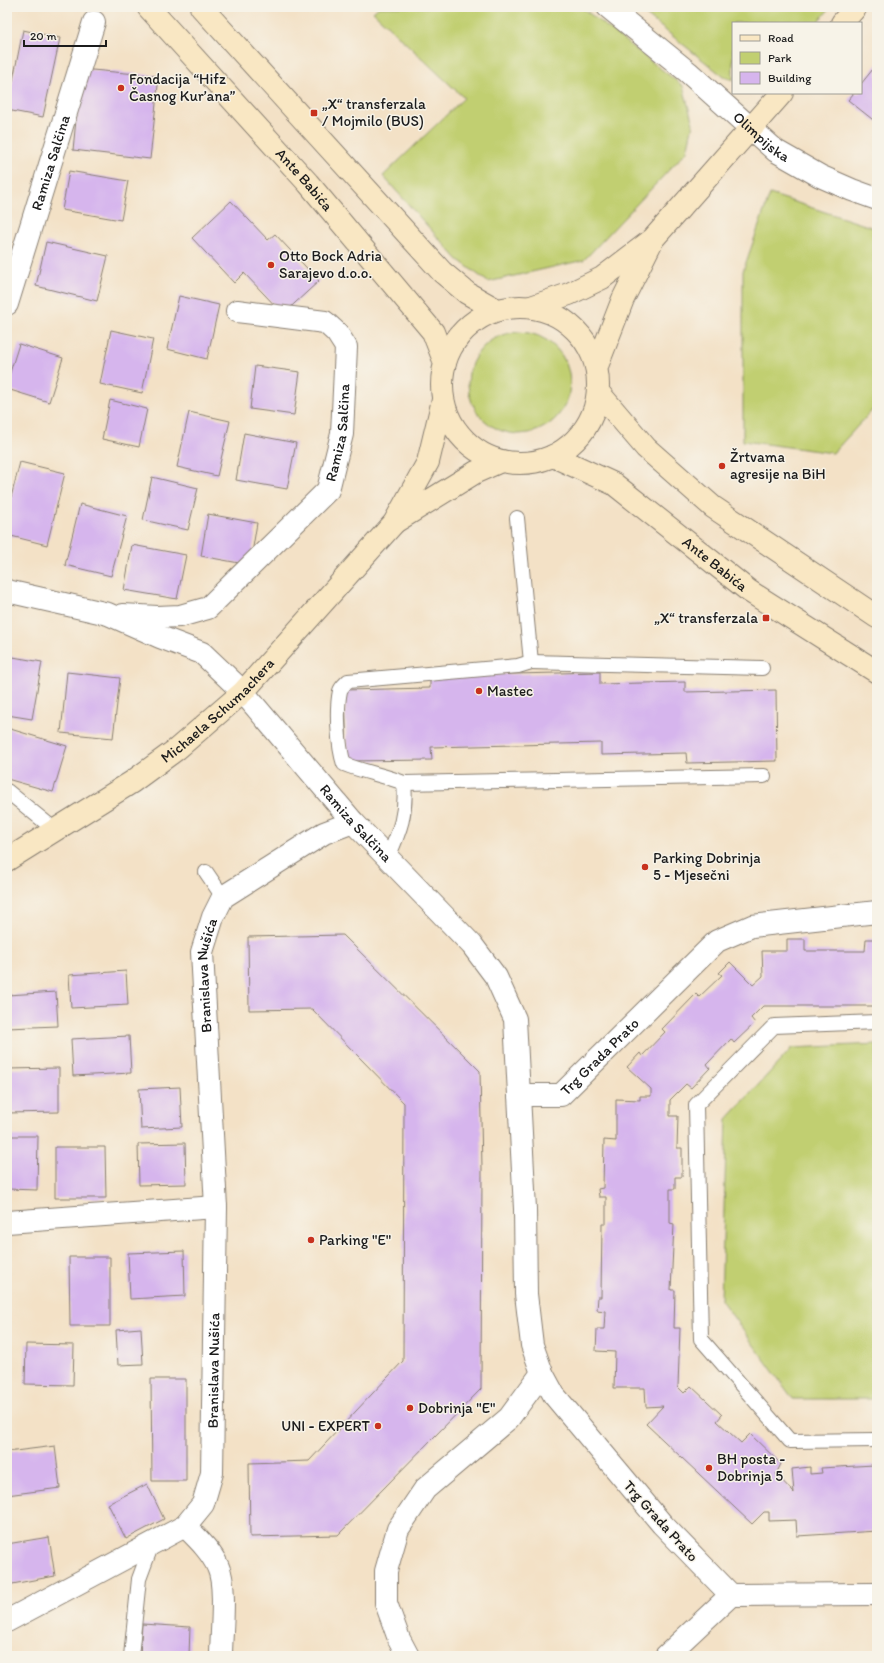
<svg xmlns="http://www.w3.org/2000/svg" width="884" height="1663" font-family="Itim,sans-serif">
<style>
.green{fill:#c1cf71;stroke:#6e7646}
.building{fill:#d6b5ed}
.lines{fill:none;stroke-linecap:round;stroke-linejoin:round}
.lane-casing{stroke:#887e71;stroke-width:16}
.street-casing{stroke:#887e71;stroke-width:24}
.secondary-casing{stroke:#887e71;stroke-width:24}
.lane{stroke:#fff;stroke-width:14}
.street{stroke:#fff;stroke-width:22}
.secondary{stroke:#f9e7c3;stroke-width:22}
.poi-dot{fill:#c8321e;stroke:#f7f3e8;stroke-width:1.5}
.labels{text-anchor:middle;stroke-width:3;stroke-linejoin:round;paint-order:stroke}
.poi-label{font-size:15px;fill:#1c1c1c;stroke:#f7f3e8;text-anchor:start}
.street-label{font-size:15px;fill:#1c1c1c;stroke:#f7f3e8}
</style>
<rect width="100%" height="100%" fill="#f7f3e8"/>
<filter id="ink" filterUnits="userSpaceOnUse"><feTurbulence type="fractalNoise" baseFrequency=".025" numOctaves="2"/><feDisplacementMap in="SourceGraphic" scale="8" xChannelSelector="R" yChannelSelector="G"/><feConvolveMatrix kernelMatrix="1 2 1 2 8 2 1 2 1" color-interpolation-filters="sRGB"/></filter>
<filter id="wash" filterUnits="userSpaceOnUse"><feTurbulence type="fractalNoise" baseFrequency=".012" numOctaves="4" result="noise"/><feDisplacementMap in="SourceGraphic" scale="16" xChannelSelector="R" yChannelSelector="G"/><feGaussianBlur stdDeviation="0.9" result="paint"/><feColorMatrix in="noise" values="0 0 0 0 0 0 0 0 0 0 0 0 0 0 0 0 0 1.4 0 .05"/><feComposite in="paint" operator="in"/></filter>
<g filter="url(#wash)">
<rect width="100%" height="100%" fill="#f3e1c6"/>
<!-- green -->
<g class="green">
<polygon points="379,7 581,7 683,86 693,124 687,151 584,260 488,282 457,259 383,176 464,98 373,12"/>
<polygon points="636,7 831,7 817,23 733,23 733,80 724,77"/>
<polygon points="770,194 877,229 877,405 833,453 743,441 743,271"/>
<circle cx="519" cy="383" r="51"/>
<polygon points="877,1044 877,1399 793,1399 721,1300 727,1119 792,1048"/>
</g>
<g id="blocks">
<!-- building -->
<g class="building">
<polygon points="23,30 60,38 43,117 7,110"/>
<polygon points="877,64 877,123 848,100 854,93 861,93 861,84"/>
<polygon points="81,69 159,76 150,159 73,150"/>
<polygon points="69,171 128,181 121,220 62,210"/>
<polygon points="231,201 268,240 275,234 319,281 283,314 244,273 234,283 192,238"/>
<polygon points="46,242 108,256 97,301 36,286"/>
<polygon points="179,296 219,305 207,359 167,349"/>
<polygon points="111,330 153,339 142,393 100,384"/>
<polygon points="19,344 63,358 49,402 7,389 7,382"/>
<polygon points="255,366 300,372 294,415 250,409"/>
<polygon points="110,400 147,409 139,447 102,439"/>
<polygon points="189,412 230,421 217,476 177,467"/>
<polygon points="244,433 296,443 287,489 236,480"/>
<polygon points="20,462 65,473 47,545 7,535 7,513"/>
<polygon points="152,477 198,488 188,530 143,520"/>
<polygon points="80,504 127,516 111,576 65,565"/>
<polygon points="208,514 257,523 250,565 201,556"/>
<polygon points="132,545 186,555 177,599 124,590"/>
<polygon points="7,656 42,662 32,719 7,715"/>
<polygon points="67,672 120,678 113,738 61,733"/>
<polygon points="600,672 600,684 685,682 685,692 776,690 777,761 687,763 686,753 601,755 601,743 431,747 432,760 347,761 345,690 430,688 430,676"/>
<polygon points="7,728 67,746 53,792 7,779"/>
<polygon points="343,935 480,1071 482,1168 481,1389 338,1535 250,1537 249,1463 309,1461 403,1361 404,1103 312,1009 249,1010 248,937"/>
<polygon points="787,939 805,939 805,951 865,951 866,939 877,939 877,1006 763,1006 751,1018 755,1023 734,1043 731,1039 707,1064 710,1068 691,1088 686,1084 670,1100 670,1116 678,1116 677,1148 682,1148 682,1177 675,1177 675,1189 670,1189 670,1223 674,1224 671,1290 675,1290 674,1328 680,1328 678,1387 684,1393 691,1386 722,1415 717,1421 741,1443 750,1434 781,1464 776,1474 794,1493 792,1469 810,1467 810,1474 822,1473 821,1468 874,1465 874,1469 877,1469 877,1531 797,1536 796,1520 769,1521 769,1512 764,1512 752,1524 646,1424 663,1406 646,1407 645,1388 614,1388 615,1352 596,1351 597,1329 604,1329 605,1311 597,1310 598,1297 601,1297 602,1224 606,1224 606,1197 599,1197 598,1189 603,1188 604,1140 616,1141 616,1099 640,1100 640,1096 651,1096 651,1089 627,1067 640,1053 642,1056 665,1032 662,1029 696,994 699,997 722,975 719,973 730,962 753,985 763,976 762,951 787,951"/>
<polygon points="126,971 128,1005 71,1008 69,975"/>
<polygon points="56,992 58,1026 7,1028 7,995"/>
<polygon points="129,1036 131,1073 73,1076 71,1039"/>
<polygon points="59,1068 59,1112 7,1113 7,1069"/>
<polygon points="180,1087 182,1127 141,1129 139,1089"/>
<polygon points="7,1136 38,1136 37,1190 7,1189"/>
<polygon points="185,1143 186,1184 139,1185 138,1144"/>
<polygon points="55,1147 105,1147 106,1198 55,1198"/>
<polygon points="184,1251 185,1296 130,1299 128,1253"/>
<polygon points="69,1257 110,1257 110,1326 70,1326"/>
<polygon points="141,1328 143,1364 118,1365 116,1330"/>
<polygon points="26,1344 74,1345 73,1385 25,1384"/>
<polygon points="151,1379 186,1379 186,1481 152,1481"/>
<polygon points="55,1446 60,1488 7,1495 7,1452"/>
<polygon points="147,1484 164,1519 126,1539 108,1504"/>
<polygon points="49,1537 55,1576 7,1585 7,1544"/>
<polygon points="142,1624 190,1627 189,1656 140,1656"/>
</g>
</g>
</g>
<g filter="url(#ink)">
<use href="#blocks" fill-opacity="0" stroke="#887e71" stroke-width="1"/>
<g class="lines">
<!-- lane casing -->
<g class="lane-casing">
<g id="lane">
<polyline points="531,662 762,668"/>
<polyline points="404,783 764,776"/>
<polyline points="7,791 55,830"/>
<path d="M388 857C400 831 407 812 404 783 384 775 363 772 344 764 338 746 336 709 340 691 341 687 345 684 348 681L518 666 531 662 517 518"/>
<polyline points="206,872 223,897"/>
<polyline points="877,1022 774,1026 696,1105 701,1339 790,1441 877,1440"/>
<polyline points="131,1656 139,1579 152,1544"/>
</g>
</g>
<!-- street casing -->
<g class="street-casing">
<g id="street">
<path id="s1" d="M608 7 688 72 776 151 820 176 852 190 877 199"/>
<path id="s2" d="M7 304 94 22"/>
<path id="s3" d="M7 591 108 614 160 637 202 653 243 692 353 822 472 945 496 977 515 1019 519 1095"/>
<path id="s4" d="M123 615 157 617 180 616 208 608 328 490 342 434 346 347 337 333 325 322 237 311"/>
<polyline points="7,1222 216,1207"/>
<path d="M185 1526C197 1538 211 1551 218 1567 227 1586 221 1634 221 1656"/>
<path id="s5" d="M731 1595 662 1524 554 1395 542 1373 532 1345 526 1294 525 1209 519 1095H561L717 941 752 926 877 912"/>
<polyline points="731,1595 877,1594"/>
<path id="s6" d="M7 1621 185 1526 203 1504 212 1473 216 1207 202 952 213 917 223 897 324 833 353 822"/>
<polyline points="408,1656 399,1639 386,1603 386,1571 398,1529 425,1489 509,1418 542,1373"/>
<polyline points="666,1656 731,1595"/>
</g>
</g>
<!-- secondary casing -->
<g class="secondary-casing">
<g id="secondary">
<path id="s7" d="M148 7 308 183 433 332 445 363"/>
<polyline points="201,7 442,272 467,293 497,310"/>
<polyline points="842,23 856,7"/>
<circle cx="520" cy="385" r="78"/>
<polyline points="531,307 569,294 602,278 653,239 782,93"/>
<polyline points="597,366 623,299 651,243"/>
<polyline points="599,393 646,448 713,507 877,617"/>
<path id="s8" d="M553 456 614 484 749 591 877 672"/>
<polyline points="395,522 476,472 501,461"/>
<path id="s9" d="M7 860 132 782 177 749 243 692 394 523 428 462 443 400"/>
</g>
</g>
<!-- lane -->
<use href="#lane" class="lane"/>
<!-- street -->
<use href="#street" class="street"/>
<!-- secondary -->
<use href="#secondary" class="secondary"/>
</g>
</g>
<!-- markers -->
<g class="poi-dot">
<circle cx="121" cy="88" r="4"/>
<rect x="310" y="109" width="8" height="8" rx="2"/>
<circle cx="271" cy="265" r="4"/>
<circle cx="722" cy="466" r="4"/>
<rect x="762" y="614" width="8" height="8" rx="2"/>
<circle cx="479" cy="691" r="4"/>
<circle cx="645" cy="867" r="4"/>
<circle cx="311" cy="1240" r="4"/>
<circle cx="410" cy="1408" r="4"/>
<circle cx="378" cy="1426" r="4"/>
<circle cx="709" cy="1468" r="4"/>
</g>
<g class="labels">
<!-- poi labels -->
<g class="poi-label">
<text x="129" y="84">Fondacija “Hifz<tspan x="129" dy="17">Časnog Kur’ana”</tspan></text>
<text x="322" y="109">„X“ transferzala<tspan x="322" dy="17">/ Mojmilo (BUS)</tspan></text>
<text x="279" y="261">Otto Bock Adria<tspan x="279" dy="17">Sarajevo d.o.o.</tspan></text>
<text x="730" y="462">Žrtvama<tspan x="730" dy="17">agresije na BiH</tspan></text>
<text x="758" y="623" text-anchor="end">„X“ transferzala</text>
<text x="487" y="696">Mastec</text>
<text x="653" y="863">Parking Dobrinja<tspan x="653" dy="17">5 - Mjesečni</tspan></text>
<text x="319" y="1245">Parking "E"</text>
<text x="418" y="1413">Dobrinja "E"</text>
<text x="370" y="1431" text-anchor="end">UNI - EXPERT</text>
<text x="717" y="1464">BH posta -<tspan x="717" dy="17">Dobrinja 5</tspan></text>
</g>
<!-- street labels -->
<g class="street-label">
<text dy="5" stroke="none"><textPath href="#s1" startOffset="201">Olimpijska</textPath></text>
<text dy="5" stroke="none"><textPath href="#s2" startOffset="148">Ramiza Salčina</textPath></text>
<text dy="5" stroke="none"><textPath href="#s7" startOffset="233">Ante Babića</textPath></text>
<text dy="5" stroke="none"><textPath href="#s4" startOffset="313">Ramiza Salčina</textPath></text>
<text dy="5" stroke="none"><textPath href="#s8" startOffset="196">Ante Babića</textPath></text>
<text dy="5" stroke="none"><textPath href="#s9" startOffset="259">Michaela Schumachera</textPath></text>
<text dy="5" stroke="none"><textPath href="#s3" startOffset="435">Ramiza Salčina</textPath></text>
<text dy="5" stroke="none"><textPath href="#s6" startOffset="761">Branislava Nušića</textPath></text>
<text dy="5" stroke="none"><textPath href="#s5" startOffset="669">Trg Grada Prato</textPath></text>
<text dy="5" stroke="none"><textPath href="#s6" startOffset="365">Branislava Nušića</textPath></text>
<text transform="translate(661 1521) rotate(48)" y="5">Trg Grada Prato</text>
</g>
</g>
<!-- margin -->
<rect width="884" height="1663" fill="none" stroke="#f7f3e8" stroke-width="24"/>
<!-- legend -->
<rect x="732" y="22" width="130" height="72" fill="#f7f3e8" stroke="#9f9d96"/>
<rect x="740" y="35" width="20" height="6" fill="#f9e7c3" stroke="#9f9d96"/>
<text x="768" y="42" font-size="12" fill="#1c1c1c">Road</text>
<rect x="740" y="52" width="20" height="12" fill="#c1cf71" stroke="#9f9d96"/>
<text x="768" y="62" font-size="12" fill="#1c1c1c">Park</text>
<rect x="740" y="72" width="20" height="12" fill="#d6b5ed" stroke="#9f9d96"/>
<text x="768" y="82" font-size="12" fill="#1c1c1c">Building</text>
<!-- scale -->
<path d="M24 40v6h82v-6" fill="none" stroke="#1c1c1c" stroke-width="2"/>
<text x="30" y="40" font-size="12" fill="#1c1c1c" stroke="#f7f3e8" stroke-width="3" paint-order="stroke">20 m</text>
</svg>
